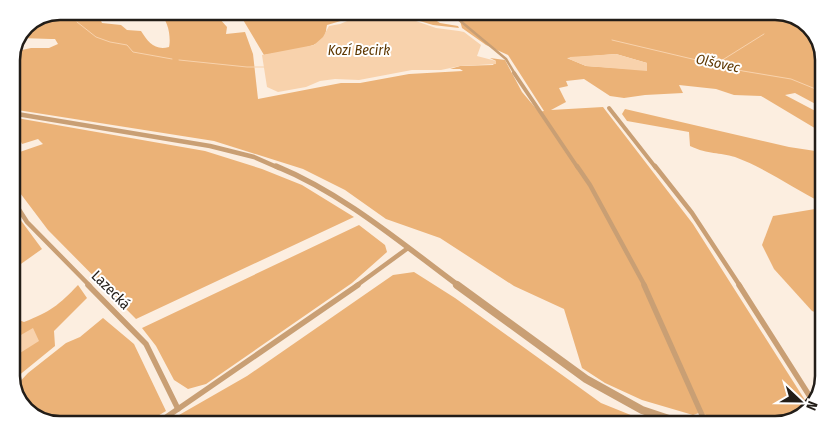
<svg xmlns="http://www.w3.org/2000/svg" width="835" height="436" font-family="'Fira Sans Condensed',sans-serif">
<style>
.green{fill:#ebb277;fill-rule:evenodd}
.water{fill:#f8d2ac}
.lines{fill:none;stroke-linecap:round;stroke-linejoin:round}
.stream{stroke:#f8d2ac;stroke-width:1}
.minor-far3{stroke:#c99f74;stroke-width:2.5}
.minor-far2{stroke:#c99f74;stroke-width:4}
.minor-far1{stroke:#c99f74;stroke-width:4.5}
.minor{stroke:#c99f74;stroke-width:5.5}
.tertiary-far2{stroke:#c99f74;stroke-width:4.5}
.tertiary-far1{stroke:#c99f74;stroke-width:5.5}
.tertiary{stroke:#c99f74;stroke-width:8}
.labels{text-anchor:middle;stroke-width:4;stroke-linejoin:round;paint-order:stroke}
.far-water-label{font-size:14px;font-style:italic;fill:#5e3700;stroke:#fff}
.street-label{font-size:15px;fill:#221d18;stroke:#fff}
.rim{fill:none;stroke:#221d18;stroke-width:2.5}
</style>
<rect width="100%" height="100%" fill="#fceee0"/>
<!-- green -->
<g class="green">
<path d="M60 11 97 12 102 23 121 25 127 30 141 31C148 42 155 51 169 47 171 39 169 18 158 14 152 12 141 16 134 16L132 12H214L227 16 219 18 227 27 226 34 245 32 253 54 258 99 341 83H360L409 74 463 71 460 69H450L460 66 493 65 496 61 490 58 505 60 522 92 539 112 544 111 508 55 486 45 462 28 459 17 456 14 797 16 816 33 824 57 823 108 795 93 785 95 823 115V133L761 96 734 95 716 89 679 85 683 93 645 95 624 98 610 96 584 79 566 81 568 86 559 88 566 102 551 110 603 107 693 224 810 408C781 436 733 422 699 413L693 415 642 400 605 383 582 368 564 309 514 286 440 238 386 219 345 190 303 169 214 141 11 109V57L13 52 31 48H49L58 44 55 39H51L20 38 27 24ZM616 54 647 63V70L586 66 567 58Z"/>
<path d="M239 13 412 14 429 16 440 23 458 26 459 28 433 25 413 19 367 18H351L327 25C326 29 326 34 324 37 316 50 279 52 264 55Z"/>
<path d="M625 109 789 147 822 152V203C793 188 765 168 735 157 719 152 709 155 690 146L689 132 627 121 622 114Z"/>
<polygon points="11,117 205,151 262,169 302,185 354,217 136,319 48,230 11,181 11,155 43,144 38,139 22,144 13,126 11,127"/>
<polygon points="11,207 42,249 11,271"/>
<polygon points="821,208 820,314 812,311 774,269 762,245 773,216"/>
<polygon points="359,225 385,245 387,252 352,283 206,384 188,389 174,380 156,346 142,328"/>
<polygon points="414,272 455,298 601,403 653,424 182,421 179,415 247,376 393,275"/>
<path d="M78 285 87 298 54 331 55 346 12 381 11 317 24 322C50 312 59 305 78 285Z"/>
<polygon points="103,318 134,344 166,411 151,420 38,420 20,403 14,388 28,373 66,343 80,337"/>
</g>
<!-- water -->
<g class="water">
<polygon points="369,18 416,21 436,28 459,31 464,32 481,45 477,56 496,61 496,64 460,66 441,70 412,70 359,80 335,79 320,81 306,87 278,92 267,87 262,55 314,45 323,37 329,26 340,24 352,19"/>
<polygon points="616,54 647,63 647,71 586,66 569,59 570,57"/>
<polygon points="33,328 39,341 20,353 14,339"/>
</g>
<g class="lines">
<!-- stream -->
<g class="stream">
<polyline points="326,13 329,18"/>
<polyline points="77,22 96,37 110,42 127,45 133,52 172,59"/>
<polyline points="612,40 743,71 791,79 823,92"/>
<polyline points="179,60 247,67 267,67"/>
<polyline points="716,64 764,34"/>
</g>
<!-- minor-far3 -->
<polyline class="minor-far3" points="452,14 506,59 515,74"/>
<!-- minor-far2 -->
<g class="minor-far2">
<polyline points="514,73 578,168"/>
<polyline points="609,108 656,168"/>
</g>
<!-- minor-far1 -->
<g class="minor-far1">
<polyline points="577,166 590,185 645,286"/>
<polyline points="655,166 692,213 740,286"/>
<polyline points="11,197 27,222 90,286"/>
<polyline points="356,286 408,248"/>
</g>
<!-- minor -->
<g class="minor">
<polyline points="88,285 146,344 178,409"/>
<polyline points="644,285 706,424"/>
<polyline points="739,285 814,403"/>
<polyline points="162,420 358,285"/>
</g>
<!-- tertiary-far2 -->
<polyline class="tertiary-far2" points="11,113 210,146 254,157 279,168"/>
<!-- tertiary-far1 -->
<path class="tertiary-far1" d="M276 166C344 194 401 243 459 286"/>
<!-- tertiary -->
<polyline class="tertiary" points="457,285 586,379 642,410 684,424"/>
</g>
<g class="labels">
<!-- far-water labels -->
<g class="far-water-label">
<text x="359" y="55">Kozí Becirk</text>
<text transform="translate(718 63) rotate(12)" y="5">Olšovec</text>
</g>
<!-- street labels -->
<g class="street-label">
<text transform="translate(111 290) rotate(45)" y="5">Lazecká</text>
</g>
</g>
<!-- crop -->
<path d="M0 0H835V436H0ZM60 20H775A40 40 0 0 1 815 60V376A40 40 0 0 1 775 416H60A40 40 0 0 1 20 376V60A40 40 0 0 1 60 20Z" fill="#fff" fill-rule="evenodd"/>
<path class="rim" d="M60 20H775A40 40 0 0 1 815 60V376A40 40 0 0 1 775 416H60A40 40 0 0 1 20 376V60A40 40 0 0 1 60 20Z"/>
<!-- north arrow -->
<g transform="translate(800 401) rotate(112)" stroke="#ffffff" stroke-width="4" paint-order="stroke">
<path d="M0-4L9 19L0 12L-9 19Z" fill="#221d18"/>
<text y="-8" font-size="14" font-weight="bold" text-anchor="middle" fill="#221d18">N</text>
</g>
</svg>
